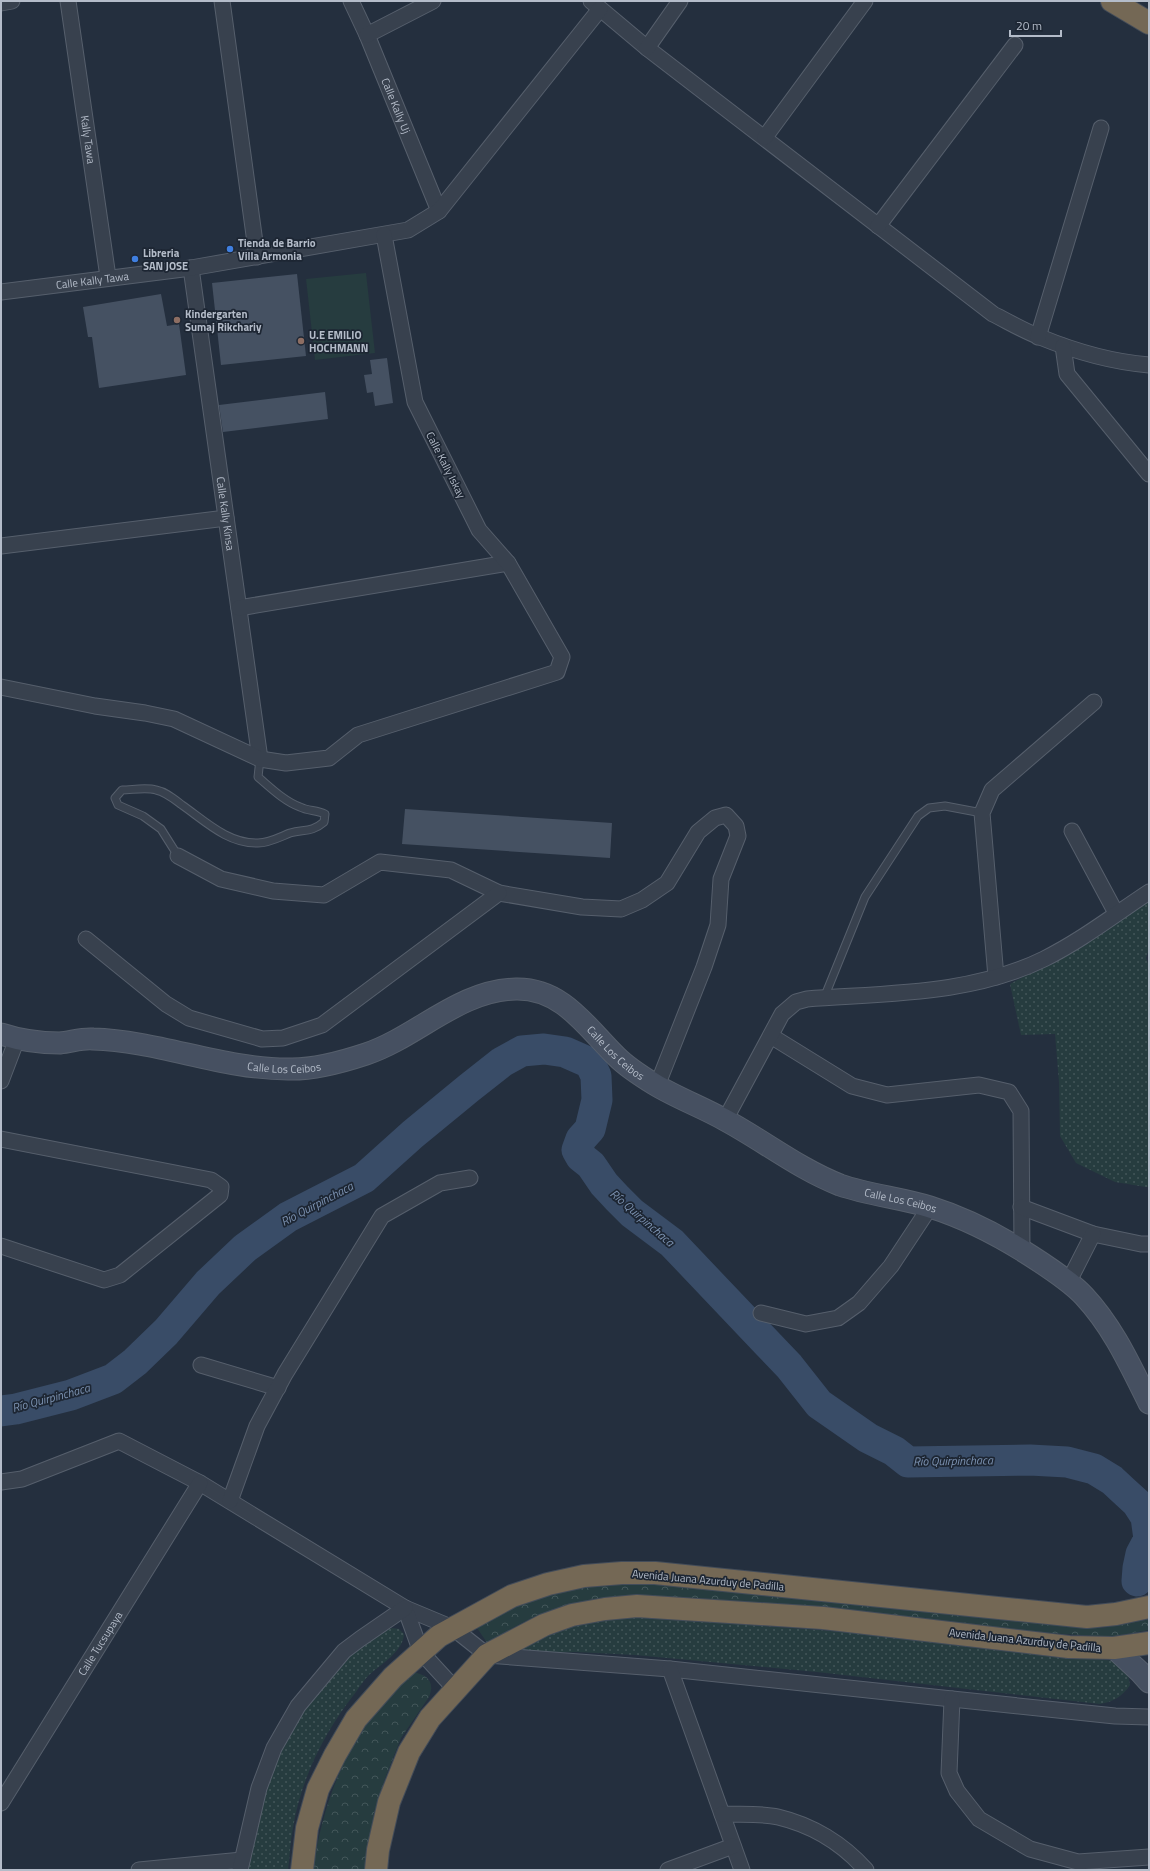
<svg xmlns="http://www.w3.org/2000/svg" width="1150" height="1871" font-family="'Titillium Web',sans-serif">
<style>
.grass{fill:url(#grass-dots)}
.park{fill:url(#park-crowns)}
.pitch{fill:#263c3f}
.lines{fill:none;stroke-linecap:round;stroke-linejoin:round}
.river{stroke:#394c67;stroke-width:31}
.building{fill:#455162}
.lane-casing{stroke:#565f6c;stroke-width:9}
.street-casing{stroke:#565f6c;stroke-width:17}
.secondary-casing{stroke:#565f6c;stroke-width:23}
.highway-casing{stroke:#434c59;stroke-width:24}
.lane{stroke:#38414e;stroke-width:7}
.street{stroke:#38414e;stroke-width:15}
.secondary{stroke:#465061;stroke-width:21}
.highway{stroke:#746855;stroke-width:22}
.shop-dot{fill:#3f7fe0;stroke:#1d2633;stroke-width:1.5}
.education-dot{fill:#8d6e63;stroke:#1d2633;stroke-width:1.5}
.labels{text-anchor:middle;stroke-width:3.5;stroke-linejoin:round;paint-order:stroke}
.street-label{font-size:11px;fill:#b4bcc9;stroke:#1d2633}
.poi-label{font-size:11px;font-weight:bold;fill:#b4bcc9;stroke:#1d2633;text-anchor:start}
.water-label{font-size:12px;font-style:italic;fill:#7c92b1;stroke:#1d2633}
</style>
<defs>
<pattern id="grass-dots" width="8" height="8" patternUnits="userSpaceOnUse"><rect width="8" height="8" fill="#263c3f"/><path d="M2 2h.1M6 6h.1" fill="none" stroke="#435659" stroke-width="1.8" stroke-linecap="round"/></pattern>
<pattern id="park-crowns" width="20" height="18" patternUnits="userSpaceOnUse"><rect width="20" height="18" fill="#263c3f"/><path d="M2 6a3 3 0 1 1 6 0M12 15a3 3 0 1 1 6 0" fill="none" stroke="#435659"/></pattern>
</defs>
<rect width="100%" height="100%" fill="#242f3e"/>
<!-- grass -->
<g class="grass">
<path d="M1149 901V950L1146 958 1149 965V1187H1146L1115 1182 1076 1163 1060 1136 1059 1082 1055 1034 1021 1035 1010 984C1058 959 1104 931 1149 901Z"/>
<path d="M629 1616 858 1633 1115 1661 1127 1670 1130 1685C1123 1696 1113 1702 1100 1704L817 1672 635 1655 576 1652 511 1654 563 1628 600 1620Z"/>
<path d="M392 1628 399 1629 404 1634C403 1652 381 1664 369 1675 364 1680 360 1686 356 1692 325 1731 301 1778 293 1828 290 1842 290 1856 288 1870H245C257 1817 268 1762 298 1716 307 1702 321 1689 331 1676 348 1657 368 1636 392 1628Z"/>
</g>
<!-- park -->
<g class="park">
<path d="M641 1582 1102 1628 1149 1619V1630L1110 1637 1050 1633 870 1613 622 1597C575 1601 526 1615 488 1644L475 1625 537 1597 593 1585Z"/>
<path d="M413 1672C428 1675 435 1682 429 1697L401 1738 386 1776 374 1813 366 1870H313C322 1806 345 1744 388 1695 395 1687 405 1680 413 1672Z"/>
</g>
<!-- pitch -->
<polygon class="pitch" points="366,273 375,353 315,360 306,279"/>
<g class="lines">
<!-- river -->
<polyline class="river" points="1,1411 16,1409 71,1395 113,1379 135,1362 166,1332 208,1283 245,1248 288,1217 364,1178 413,1134 469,1088 502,1062 522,1051 544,1049 565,1052 590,1063 596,1076 597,1100 590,1129 581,1139 577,1150 581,1157 591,1165 604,1184 617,1198 632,1213 672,1243 767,1343 789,1366 819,1404 868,1438 894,1451 908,1462 1030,1460 1067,1462 1094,1469 1112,1480 1126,1493 1137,1503 1146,1517 1149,1539 1141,1554 1138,1568 1137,1581"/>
</g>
<!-- building -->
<g class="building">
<polygon points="297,274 306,356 221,365 212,283"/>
<polygon points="161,294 167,326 179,324 186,375 99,388 92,337 88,337 83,307"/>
<polygon points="387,358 393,403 375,406 373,392 367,393 364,375 372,374 370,360"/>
<polygon points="325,392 328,419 223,432 219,405"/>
<polygon points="405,809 612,823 610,858 402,844"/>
</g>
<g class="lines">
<!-- lane casing -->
<g class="lane-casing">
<g id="lane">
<path d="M178 856 161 829 143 816 118 805 115 798 122 790C132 790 146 787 156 790 166 792 174 799 182 805 205 821 228 844 258 843 269 843 280 837 290 833 304 829 311 833 324 822L325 814C316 810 308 811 300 807 284 801 271 788 258 777L260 759"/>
<polyline points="824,998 865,897 918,816 929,808 945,806 982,813"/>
</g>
</g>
<!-- street casing -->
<g class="street-casing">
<g id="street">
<path id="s1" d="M68 1 108 277"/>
<polyline points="222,1 257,257"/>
<path id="s2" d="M351 1 367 35 439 211"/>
<path d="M591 1 647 48 993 314C1009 322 1024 331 1040 337 1074 351 1113 362 1149 365"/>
<polyline points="1,3 12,1"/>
<polyline points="367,35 433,1"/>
<polyline points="647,48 680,1"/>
<polyline points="765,137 865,1"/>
<polyline points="878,226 1015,45"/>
<path id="s3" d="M191 268 260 759"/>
<path id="s4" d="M1 292 191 268 408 230 439 211 600 9"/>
<polyline points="1038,337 1101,128"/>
<polyline points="1063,346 1067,374 1149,474"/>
<polyline points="1,546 226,518"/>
<polyline points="239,608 508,563"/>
<polyline points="1,687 95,706 145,713 174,719 260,759 286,763 329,758 358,735 557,672 562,657 508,563 479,530 415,402 384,235"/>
<polyline points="1072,831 1116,913"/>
<polyline points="178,856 221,879 273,891 324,895 380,862 451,870 499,893 582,907 621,909 642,900 667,883 698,832 715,818 726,815 736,826 738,836 721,879 718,925 704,967 657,1086"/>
<polyline points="86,939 166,1004 189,1018 262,1039 283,1038 322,1025 499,893"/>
<polyline points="996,977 982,813 992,790 1094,702"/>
<polyline points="771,1036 852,1086 887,1095 979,1085 1009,1092 1021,1111 1022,1251"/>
<polyline points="1,1081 17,1039"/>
<path d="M725 1120 782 1014 796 1002 807 999C887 993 971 995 1044 959 1082 940 1114 915 1149 892"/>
<polyline points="1,1139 211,1180 221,1187 220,1195 120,1275 104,1280 1,1246"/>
<polyline points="1021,1207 1093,1234 1141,1244 1149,1244"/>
<polyline points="1068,1283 1093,1234"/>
<polyline points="761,1313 806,1324 838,1318 859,1303 891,1266 930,1207"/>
<polyline points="201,1365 278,1388"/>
<polyline points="1,1482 22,1479 119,1441 200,1483 405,1608 453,1628 487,1655 670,1669 952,1699 1115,1716 1149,1717"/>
<polyline points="230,1501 257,1426 285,1374 382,1216 440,1183 470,1178"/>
<polyline points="405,1608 421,1652 455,1689"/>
<polyline points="670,1669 742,1870"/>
<polyline points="952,1699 949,1773 957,1791 979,1819 1030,1849 1078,1862 1149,1857"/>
<path id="s5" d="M1 1803 200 1483"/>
<path d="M722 1814C740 1815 760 1813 778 1817 812 1825 843 1844 866 1870"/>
<polyline points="139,1870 242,1860"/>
<polyline points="240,1870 259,1788 274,1748 298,1706 344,1651 360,1639 405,1608"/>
<polyline points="668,1870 733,1846"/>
</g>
</g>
<!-- secondary casing -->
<g class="secondary-casing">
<g id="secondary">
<path id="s6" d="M1 1034C19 1040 40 1043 60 1043 71 1042 82 1038 93 1039 159 1041 222 1069 288 1069 314 1070 342 1062 366 1054 417 1037 459 990 516 989 563 988 587 1028 617 1057 628 1068 641 1076 654 1084 677 1098 702 1107 725 1120 764 1141 799 1169 840 1185 869 1195 901 1198 930 1207 965 1218 1000 1236 1031 1256 1045 1265 1073 1284 1084 1296 1113 1327 1130 1365 1149 1403"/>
<polyline points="1114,1648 1140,1672 1149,1682"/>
</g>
</g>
<!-- highway casing -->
<g class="highway-casing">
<g id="highway">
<polyline points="1112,1 1149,23"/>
<polyline points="302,1870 307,1828 318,1789 335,1755 356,1719 393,1677 439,1636 512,1596 548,1584 584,1576 622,1573 655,1573 1087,1617 1116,1614 1149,1607"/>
<polyline points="376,1870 378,1850 389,1802 409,1752 430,1718 487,1655 544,1625 572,1615 605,1609 637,1606 823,1618 1069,1647 1114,1648 1149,1643"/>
</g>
</g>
<!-- lane -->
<use href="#lane" class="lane"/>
<!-- street -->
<use href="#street" class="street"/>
<!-- secondary -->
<use href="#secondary" class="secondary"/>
<!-- highway -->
<use href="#highway" class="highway"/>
</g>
<!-- markers -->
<g class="shop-dot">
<circle cx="230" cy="249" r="4"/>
<circle cx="135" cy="259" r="4"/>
</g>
<g class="education-dot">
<circle cx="177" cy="320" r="4"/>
<circle cx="301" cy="341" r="4"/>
</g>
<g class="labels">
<!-- street labels -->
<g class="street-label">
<text dy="4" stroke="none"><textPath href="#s2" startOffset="114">Calle Kally Uj</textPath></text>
<text dy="4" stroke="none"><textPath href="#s1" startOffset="140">Kally Tawa</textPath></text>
<text dy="4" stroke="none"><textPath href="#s4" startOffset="92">Calle Kally Tawa</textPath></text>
<text transform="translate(446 465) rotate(63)" y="4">Calle Kally Iskay</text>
<text dy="4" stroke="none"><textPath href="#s3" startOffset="248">Calle Kally Kinsa</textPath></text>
<text dy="4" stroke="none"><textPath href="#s6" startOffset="658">Calle Los Ceibos</textPath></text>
<text dy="4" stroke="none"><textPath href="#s6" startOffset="287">Calle Los Ceibos</textPath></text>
<text dy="4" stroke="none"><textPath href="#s6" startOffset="982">Calle Los Ceibos</textPath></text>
<text transform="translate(708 1580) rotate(5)" y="4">Avenida Juana Azurduy de Padilla</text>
<text transform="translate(1025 1640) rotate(6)" y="4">Avenida Juana Azurduy de Padilla</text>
<text dy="4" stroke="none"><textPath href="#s5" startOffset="188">Calle Tucsupaya</textPath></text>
</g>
<!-- poi labels -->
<g class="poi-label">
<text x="238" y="247">Tienda de Barrio<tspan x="238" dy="13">Villa Armonia</tspan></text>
<text x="143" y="257">Libreria<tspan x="143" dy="13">SAN JOSE</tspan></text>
<text x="185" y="318">Kindergarten<tspan x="185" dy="13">Sumaj Rikchariy</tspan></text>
<text x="309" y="339">U.E EMILIO<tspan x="309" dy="13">HOCHMANN</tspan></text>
</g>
<!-- water labels -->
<g class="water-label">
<text transform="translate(317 1204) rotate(-28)" y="4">Río Quirpinchaca</text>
<text transform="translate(642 1218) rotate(41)" y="4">Río Quirpinchaca</text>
<text transform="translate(51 1398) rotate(-15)" y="4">Río Quirpinchaca</text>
<text transform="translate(953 1461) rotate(-1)" y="4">Río Quirpinchaca</text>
</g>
</g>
<!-- border -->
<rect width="1150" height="1871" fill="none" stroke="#b4bcc9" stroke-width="4"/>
<!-- scale -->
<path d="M1010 30v6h51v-6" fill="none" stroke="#b4bcc9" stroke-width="2"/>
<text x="1016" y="30" font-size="12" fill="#b4bcc9" stroke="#1d2633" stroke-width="3" paint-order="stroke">20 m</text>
</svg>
